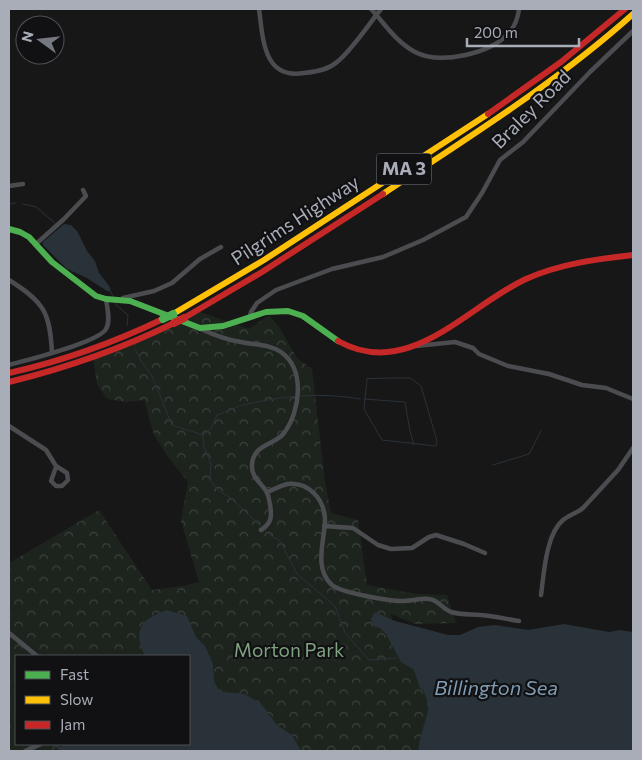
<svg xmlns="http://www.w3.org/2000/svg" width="642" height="760" font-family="Commissioner,sans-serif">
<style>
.forest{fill:url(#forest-crowns);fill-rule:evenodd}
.water{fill:#2a3239}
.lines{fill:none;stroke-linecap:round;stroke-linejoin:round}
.stream{stroke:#2a3239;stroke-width:1}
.street{stroke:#4b4c50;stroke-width:4.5}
.fast{stroke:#4caf50;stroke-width:6}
.slow{stroke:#ffc107;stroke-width:6}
.jam{stroke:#c62828;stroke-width:6}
.fast-bridge{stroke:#4caf50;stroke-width:8}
.jam-bridge{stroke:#c62828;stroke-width:8}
.labels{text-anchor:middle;stroke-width:4.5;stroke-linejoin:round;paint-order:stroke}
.shield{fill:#111113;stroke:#7b7e86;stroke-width:1}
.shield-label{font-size:18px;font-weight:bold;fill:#a8adb8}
.street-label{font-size:19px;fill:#a8adb8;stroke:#111113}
.park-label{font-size:19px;fill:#7fa381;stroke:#111113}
.water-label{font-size:20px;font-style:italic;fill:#7f9bb3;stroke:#111113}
</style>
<defs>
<pattern id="forest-crowns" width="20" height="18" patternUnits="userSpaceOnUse" patternTransform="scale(1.25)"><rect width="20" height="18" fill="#1d241e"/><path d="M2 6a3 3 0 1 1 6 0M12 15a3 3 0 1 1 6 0" fill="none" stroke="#3b413d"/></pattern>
</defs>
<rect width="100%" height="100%" fill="#171717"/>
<!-- forest -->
<path class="forest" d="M194 310 249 329 269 315 279 327 297 358 312 369 325 482 331 513 358 520 367 585 416 594 447 595 456 623 415 624 391 614 395 633 406 651 429 699 428 720 421 751H9V563L99 510 152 590 183 586 199 582 181 521 188 482 168 457 154 435 144 400 126 402 107 399 97 384 93 359ZM16 656H189V744H16Z"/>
<!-- water -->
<g class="water">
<polygon points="64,224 71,225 77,231 87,251 95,261 99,273 110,287 111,292 107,291 87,278 67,269 43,245 43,242"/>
<path d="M167 610 187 616 196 637 205 646 213 664 214 681 218 689 223 692 245 694 262 705 277 725 292 735 301 751H57L64 744H189V656H145C132 631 142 618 167 610Z"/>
<path d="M375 612 395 621 448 635H460L478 627 495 625 528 630 564 624 609 632 620 630 633 632V751H418C419 745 420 738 422 732 427 713 432 709 423 690L420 688 414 670 401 662 386 634 380 628 373 626 371 619Z"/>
</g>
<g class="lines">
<!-- stream -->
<g class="stream">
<polyline points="9,204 16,203"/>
<polyline points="23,204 36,207 55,223"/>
<polyline points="111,292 113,297"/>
<polyline points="115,301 116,305 128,315 127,326"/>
<polyline points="135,349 141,361 152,376 172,425 203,435 204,447 211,464 210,480 219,491 231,498 270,535 280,541 297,574 335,606 345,633 369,660 397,658"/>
<polygon points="394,378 410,378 421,386 437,441 436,446 382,440 364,409 367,379"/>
<polyline points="364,399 405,402 410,431 414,445"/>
<path d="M203 435 211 429 217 415C227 412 237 406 247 404 284 396 321 392 360 399"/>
<polyline points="493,465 529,454 541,431"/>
</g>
<!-- street -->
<g class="street">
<path d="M259 9C263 38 263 80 304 73 316 72 328 70 337 62 351 51 369 24 381 9"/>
<path d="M371 9C385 24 396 42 415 52 440 65 490 54 509 33 515 26 518 18 519 9"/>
<polyline points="9,186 23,184"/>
<polyline points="36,244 64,219 86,196 83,190"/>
<path d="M9 280C44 302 50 312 52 353"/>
<polyline points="123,298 154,291 172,283 200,259 221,247"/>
<polyline points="250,316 251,312 257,303 276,290 332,269 383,257 423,240 466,217 482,193 500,160 523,142 590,72 633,31"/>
<path d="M201 329C214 335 227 340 241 342 255 345 269 344 281 352 306 370 300 412 284 433 276 445 251 444 252 467 252 479 263 484 267 493 269 496 269 501 270 504 272 516 272 523 261 530"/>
<polyline points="416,346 455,342 473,348 479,354 508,366 549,374 582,385 606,388 633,399"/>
<path d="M9 365C26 360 98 343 106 329 111 321 107 308 106 299"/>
<polyline points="9,426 46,450 56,466 67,473 68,480 62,486 56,486 51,481 56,467"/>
<path d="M267 492C274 490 281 485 288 484 309 482 324 499 325 519 325 540 313 568 332 585 342 593 389 601 402 601 411 601 420 598 429 599 439 600 442 609 451 612 461 615 471 614 481 615 494 616 506 619 519 621"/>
<polyline points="324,526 353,528 378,545 391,549 412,548 429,537 436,535 464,544 485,553"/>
<path d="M541 595C544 573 546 534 563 520 569 515 577 513 583 508L618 470 633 448"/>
<polyline points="9,633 37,656"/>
<polyline points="25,751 41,744"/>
</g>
<!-- fast -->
<polyline class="fast" points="9,229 20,232 29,237 52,262 96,296 106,299 130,301 200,328 223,326 266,312 288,311 303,316 338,341"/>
<!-- slow -->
<g class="slow">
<path d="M383 194C469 137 556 83 633 14"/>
<polyline points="173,314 264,260 488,114"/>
</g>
<!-- jam -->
<g class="jam">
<polyline points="488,114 561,62 625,9"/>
<polyline points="184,318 262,272 383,194"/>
<path d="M338 341C409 381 467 306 526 279 559 264 597 259 633 255"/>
<path d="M9 373C63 361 113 343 163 319"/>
<path d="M9 382C66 368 121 349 174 323"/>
</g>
<!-- fast-bridge -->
<polyline class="fast-bridge" points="163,319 173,314"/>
<!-- jam-bridge -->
<polyline class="jam-bridge" points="174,323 184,318"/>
</g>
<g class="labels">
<!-- shield labels -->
<rect class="shield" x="376.5" y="153.5" width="55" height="31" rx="4"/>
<g class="shield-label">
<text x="404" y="175">MA 3</text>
</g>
<!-- street labels -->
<g class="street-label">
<text transform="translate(531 109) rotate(-45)" y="7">Braley Road</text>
<text transform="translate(295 220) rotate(-33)" y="7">Pilgrims Highway</text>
</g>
<!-- park labels -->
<g class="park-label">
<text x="289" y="657">Morton Park</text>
</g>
<!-- water labels -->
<g class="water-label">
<text x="496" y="695">Billington Sea</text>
</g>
</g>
<!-- border -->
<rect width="642" height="760" fill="none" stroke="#a8adb8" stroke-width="20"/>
<!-- legend -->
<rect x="15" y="655" width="175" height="90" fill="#111113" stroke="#4d4f55"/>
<rect x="25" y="671" width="25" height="8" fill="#4caf50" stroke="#4d4f55"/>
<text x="60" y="680" font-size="15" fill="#a8adb8">Fast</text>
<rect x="25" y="696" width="25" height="8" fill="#ffc107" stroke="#4d4f55"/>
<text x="60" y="705" font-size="15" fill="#a8adb8">Slow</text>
<rect x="25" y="721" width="25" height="8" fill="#c62828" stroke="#4d4f55"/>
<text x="60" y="730" font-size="15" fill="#a8adb8">Jam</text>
<!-- north arrow -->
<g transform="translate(40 40) rotate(285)"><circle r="24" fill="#111113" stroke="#4d4f55"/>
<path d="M0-4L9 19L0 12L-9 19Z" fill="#757880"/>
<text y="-8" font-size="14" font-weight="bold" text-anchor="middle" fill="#a8adb8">N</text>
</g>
<!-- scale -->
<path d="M467 38v8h112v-8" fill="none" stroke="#a8adb8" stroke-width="2.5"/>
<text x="474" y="38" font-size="15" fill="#a8adb8" stroke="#111113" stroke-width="4" paint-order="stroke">200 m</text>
</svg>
